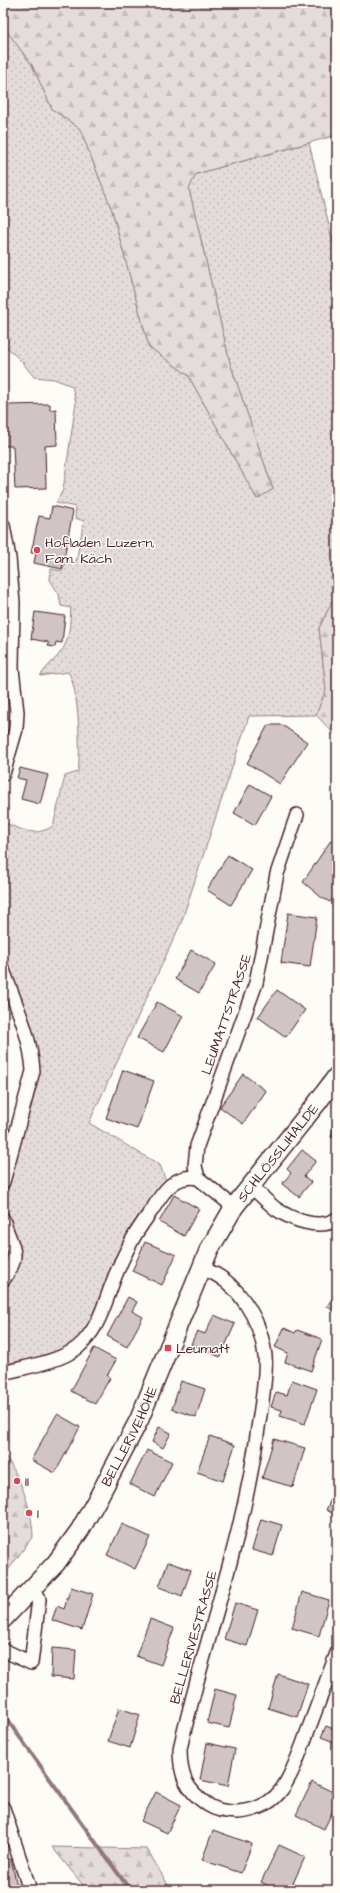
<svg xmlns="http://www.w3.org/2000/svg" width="340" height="1893" font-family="'Architects Daughter',sans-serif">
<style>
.grass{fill:url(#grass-dots);stroke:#967e82}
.forest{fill:url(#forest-firs);stroke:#967e82}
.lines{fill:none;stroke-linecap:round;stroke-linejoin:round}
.stream{stroke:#91777b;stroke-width:4}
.building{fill:#d0c5c4;stroke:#4a1f2b}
.minor-casing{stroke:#4a1f2b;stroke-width:16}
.secondary-casing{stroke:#4a1f2b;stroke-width:21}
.minor{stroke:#fdfcf7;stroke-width:13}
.secondary{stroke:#fdfcf7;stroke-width:18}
.poi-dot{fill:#d1495b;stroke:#fdfcf7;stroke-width:1.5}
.labels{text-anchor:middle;stroke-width:3;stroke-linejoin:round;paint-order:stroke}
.poi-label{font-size:14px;fill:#4a1f2b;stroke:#fdfcf7;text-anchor:start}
.street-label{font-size:14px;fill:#4a1f2b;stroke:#fdfcf7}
</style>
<defs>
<pattern id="grass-dots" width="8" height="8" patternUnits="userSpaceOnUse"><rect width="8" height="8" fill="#e3dcda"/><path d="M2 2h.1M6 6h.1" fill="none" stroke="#c4bcbb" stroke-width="1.8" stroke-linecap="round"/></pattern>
<pattern id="forest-firs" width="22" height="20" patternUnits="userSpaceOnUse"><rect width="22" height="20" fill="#e3dcda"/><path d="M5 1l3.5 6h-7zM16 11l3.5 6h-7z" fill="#c4bcbb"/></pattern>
</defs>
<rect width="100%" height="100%" fill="#fdfcf7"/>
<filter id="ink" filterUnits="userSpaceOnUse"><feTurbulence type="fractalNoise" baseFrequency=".025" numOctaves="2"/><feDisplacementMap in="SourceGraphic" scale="8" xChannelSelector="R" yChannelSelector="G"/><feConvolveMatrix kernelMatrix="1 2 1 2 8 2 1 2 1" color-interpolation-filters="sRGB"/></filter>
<g filter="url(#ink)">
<!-- grass -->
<g class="grass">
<path d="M3 26 32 65 52 109 80 129 112 210 149 347 188 375 257 499 273 489 230 363 189 189 196 174 309 143 337 259V599L333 600 319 628 326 690 316 715 249 716 181 923 89 1123 160 1165 166 1181C147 1200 132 1225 119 1250 102 1283 101 1326 66 1348L3 1368V1286L13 1275 6 1204 7 1188 36 1082 19 1003 3 957V822C21 829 34 838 53 826L65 776 78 772C81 752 79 687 68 672L40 676C46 666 57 659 63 649 70 637 70 621 71 608L61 606 59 594 50 580 51 569 62 571 66 560 76 562 84 521 75 518 76 507 56 503 63 490 76 402 72 386 54 379 34 377 22 362 3 343Z"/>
<polygon points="3,551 6,575 11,695 5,693 3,690"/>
</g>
<!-- forest -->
<g class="forest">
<polygon points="3,3 337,3 337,135 196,174 189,189 230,363 273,489 257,499 188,375 149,347 112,210 80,129 52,109 32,65 3,26"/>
<polygon points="337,599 337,737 316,715 326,690 319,628 333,600"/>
<path d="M3 1453C20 1476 32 1508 33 1536L3 1577Z"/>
<polygon points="52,1847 147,1849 171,1890 87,1890"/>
</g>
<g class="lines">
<!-- stream -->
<polyline class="stream" points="3,1714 130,1890"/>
</g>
<!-- building -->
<g class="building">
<polygon points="50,404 50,410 56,409 57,445 45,446 46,488 15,489 13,446 5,446 4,411 8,411 7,405"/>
<polygon points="52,506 73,511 62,569 34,563 36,553 31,553 39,516 50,518"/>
<polygon points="35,612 65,616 62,643 56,642 55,647 48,646 48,642 31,639"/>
<polygon points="268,725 282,725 307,742 280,784 247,763"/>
<polygon points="20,768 48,775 40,804 21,799 26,780 17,778"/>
<polygon points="250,784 271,796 255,825 234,813"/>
<polygon points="331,840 337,845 337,893 330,902 322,898 303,882"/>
<polygon points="228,855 252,870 231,905 207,890"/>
<polygon points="288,913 317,917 310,967 281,963"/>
<polygon points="191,950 216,964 199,993 175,979"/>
<polygon points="277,990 305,1010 286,1037 258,1017"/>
<polygon points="157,1002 183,1016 164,1052 137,1038"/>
<polygon points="123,1070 154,1081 137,1129 106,1118"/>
<polygon points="243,1074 266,1091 243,1124 220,1107"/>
<polygon points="337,1123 337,1138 331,1137 334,1126"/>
<polygon points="302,1150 316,1161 304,1176 311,1182 299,1197 282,1184 291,1173 287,1169"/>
<polygon points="174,1195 199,1209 184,1236 159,1222"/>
<polygon points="145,1242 176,1255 162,1285 132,1271"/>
<polygon points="337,1292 337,1314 327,1306"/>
<polygon points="128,1297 137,1302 132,1311 143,1317 127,1347 107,1336"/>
<polygon points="214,1315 235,1324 220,1357 191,1344 197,1331 205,1334"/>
<polygon points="284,1328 295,1333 297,1330 322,1339 311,1371 285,1362 288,1353 275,1347"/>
<polygon points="94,1348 116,1360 107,1376 110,1378 95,1404 71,1391"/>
<polygon points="292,1380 317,1389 305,1424 280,1416 282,1410 271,1407 276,1392 287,1395"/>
<polygon points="181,1381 205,1389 196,1417 172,1409"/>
<polygon points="57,1414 80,1427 55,1473 31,1460"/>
<polygon points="159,1427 171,1433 163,1448 152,1442"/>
<polygon points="210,1436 235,1445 223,1481 197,1472"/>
<polygon points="274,1439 305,1448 293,1487 262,1478"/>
<polygon points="147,1450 172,1462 155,1497 130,1484"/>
<polygon points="337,1486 337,1515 326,1510"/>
<polygon points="261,1519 282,1525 273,1556 252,1550"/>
<polygon points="122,1524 150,1537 135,1569 107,1555"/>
<polygon points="168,1562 191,1570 182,1596 159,1587"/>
<polygon points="71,1587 93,1594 82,1630 52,1620 57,1606 64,1609"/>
<polygon points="302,1592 329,1600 319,1636 292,1628"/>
<polygon points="235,1603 258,1610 247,1646 224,1639"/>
<polygon points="150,1619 174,1628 161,1665 136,1656"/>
<polygon points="52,1648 76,1650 74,1679 51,1677"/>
<polygon points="278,1674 308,1684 297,1717 268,1708"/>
<polygon points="215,1689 237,1695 229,1728 207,1723"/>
<polygon points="119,1708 140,1715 130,1748 108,1741"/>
<polygon points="326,1726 336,1730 337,1727 337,1743 321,1737"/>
<polygon points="207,1743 235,1749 228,1786 200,1780"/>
<polygon points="312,1782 337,1794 337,1802 324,1829 296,1815"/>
<polygon points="156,1792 181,1805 167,1833 141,1821"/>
<polygon points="213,1830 252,1844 241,1873 202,1860"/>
<polygon points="279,1845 305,1857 290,1890 277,1890 261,1882"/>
<polygon points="11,1859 18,1890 3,1890 3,1860"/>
</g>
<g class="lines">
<!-- minor casing -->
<g class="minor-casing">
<g id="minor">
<polyline points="3,525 9,558 13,603 12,669 17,712 16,729 3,774"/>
<path d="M3 970C15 1003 31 1036 33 1071L3 1182"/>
<path d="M250 1186C259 1193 267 1202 276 1209 291 1219 319 1231 337 1219"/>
<polyline points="234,1207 198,1178 195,1166 197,1146 256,983 277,874 297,815"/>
<path d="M3 1219C10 1247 24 1252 3 1280"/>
<path d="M200 1268C237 1278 261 1320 265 1356 267 1375 261 1408 258 1428 244 1538 204 1641 180 1749 180 1776 186 1790 208 1805 217 1811 227 1812 237 1812 255 1811 271 1804 282 1789 293 1773 300 1752 307 1733 317 1707 327 1680 337 1653"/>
<path d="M3 1373C25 1367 59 1362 77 1348 96 1333 103 1309 111 1287 116 1273 122 1259 129 1246 135 1233 144 1221 152 1210 162 1193 175 1173 198 1178"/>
<polyline points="3,1650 31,1663 39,1599 31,1590"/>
<polyline points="3,1808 30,1890"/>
</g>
</g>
<!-- secondary casing -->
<g class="secondary-casing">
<g id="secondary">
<path id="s1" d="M3 1619 56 1563 80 1530 98 1498 139 1420 209 1250 234 1207 317 1103 337 1076"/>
</g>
</g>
<!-- minor -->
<use href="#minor" class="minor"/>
<!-- secondary -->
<use href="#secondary" class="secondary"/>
</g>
</g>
<!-- markers -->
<g class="poi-dot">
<circle cx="37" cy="550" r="4"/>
<rect x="164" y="1344" width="8" height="8" rx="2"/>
<circle cx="17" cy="1481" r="4"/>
<circle cx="29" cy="1513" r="4"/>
</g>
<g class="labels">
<!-- poi labels -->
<g class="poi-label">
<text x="45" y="547">Hofladen Luzern,<tspan x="45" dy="16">Fam. Käch</tspan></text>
<text x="176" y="1353">Leumatt</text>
<text x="25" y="1486">II</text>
<text x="37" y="1518">I</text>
</g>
<!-- street labels -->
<g class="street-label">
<text transform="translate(226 1014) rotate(-71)" y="5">LEUMATTSTRASSE</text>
<text dy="5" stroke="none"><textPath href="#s1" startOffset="546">SCHLÖSSLIHALDE</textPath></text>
<text dy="5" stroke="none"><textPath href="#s1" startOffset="224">BELLERIVEHÖHE</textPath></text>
<text transform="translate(193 1637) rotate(-74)" y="5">BELLERIVESTRASSE</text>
</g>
</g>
<!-- margin -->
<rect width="340" height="1893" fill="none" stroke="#fdfcf7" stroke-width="16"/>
<rect x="8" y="8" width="324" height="1877" fill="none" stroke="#4a1f2b" stroke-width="1.5" filter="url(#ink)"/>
</svg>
